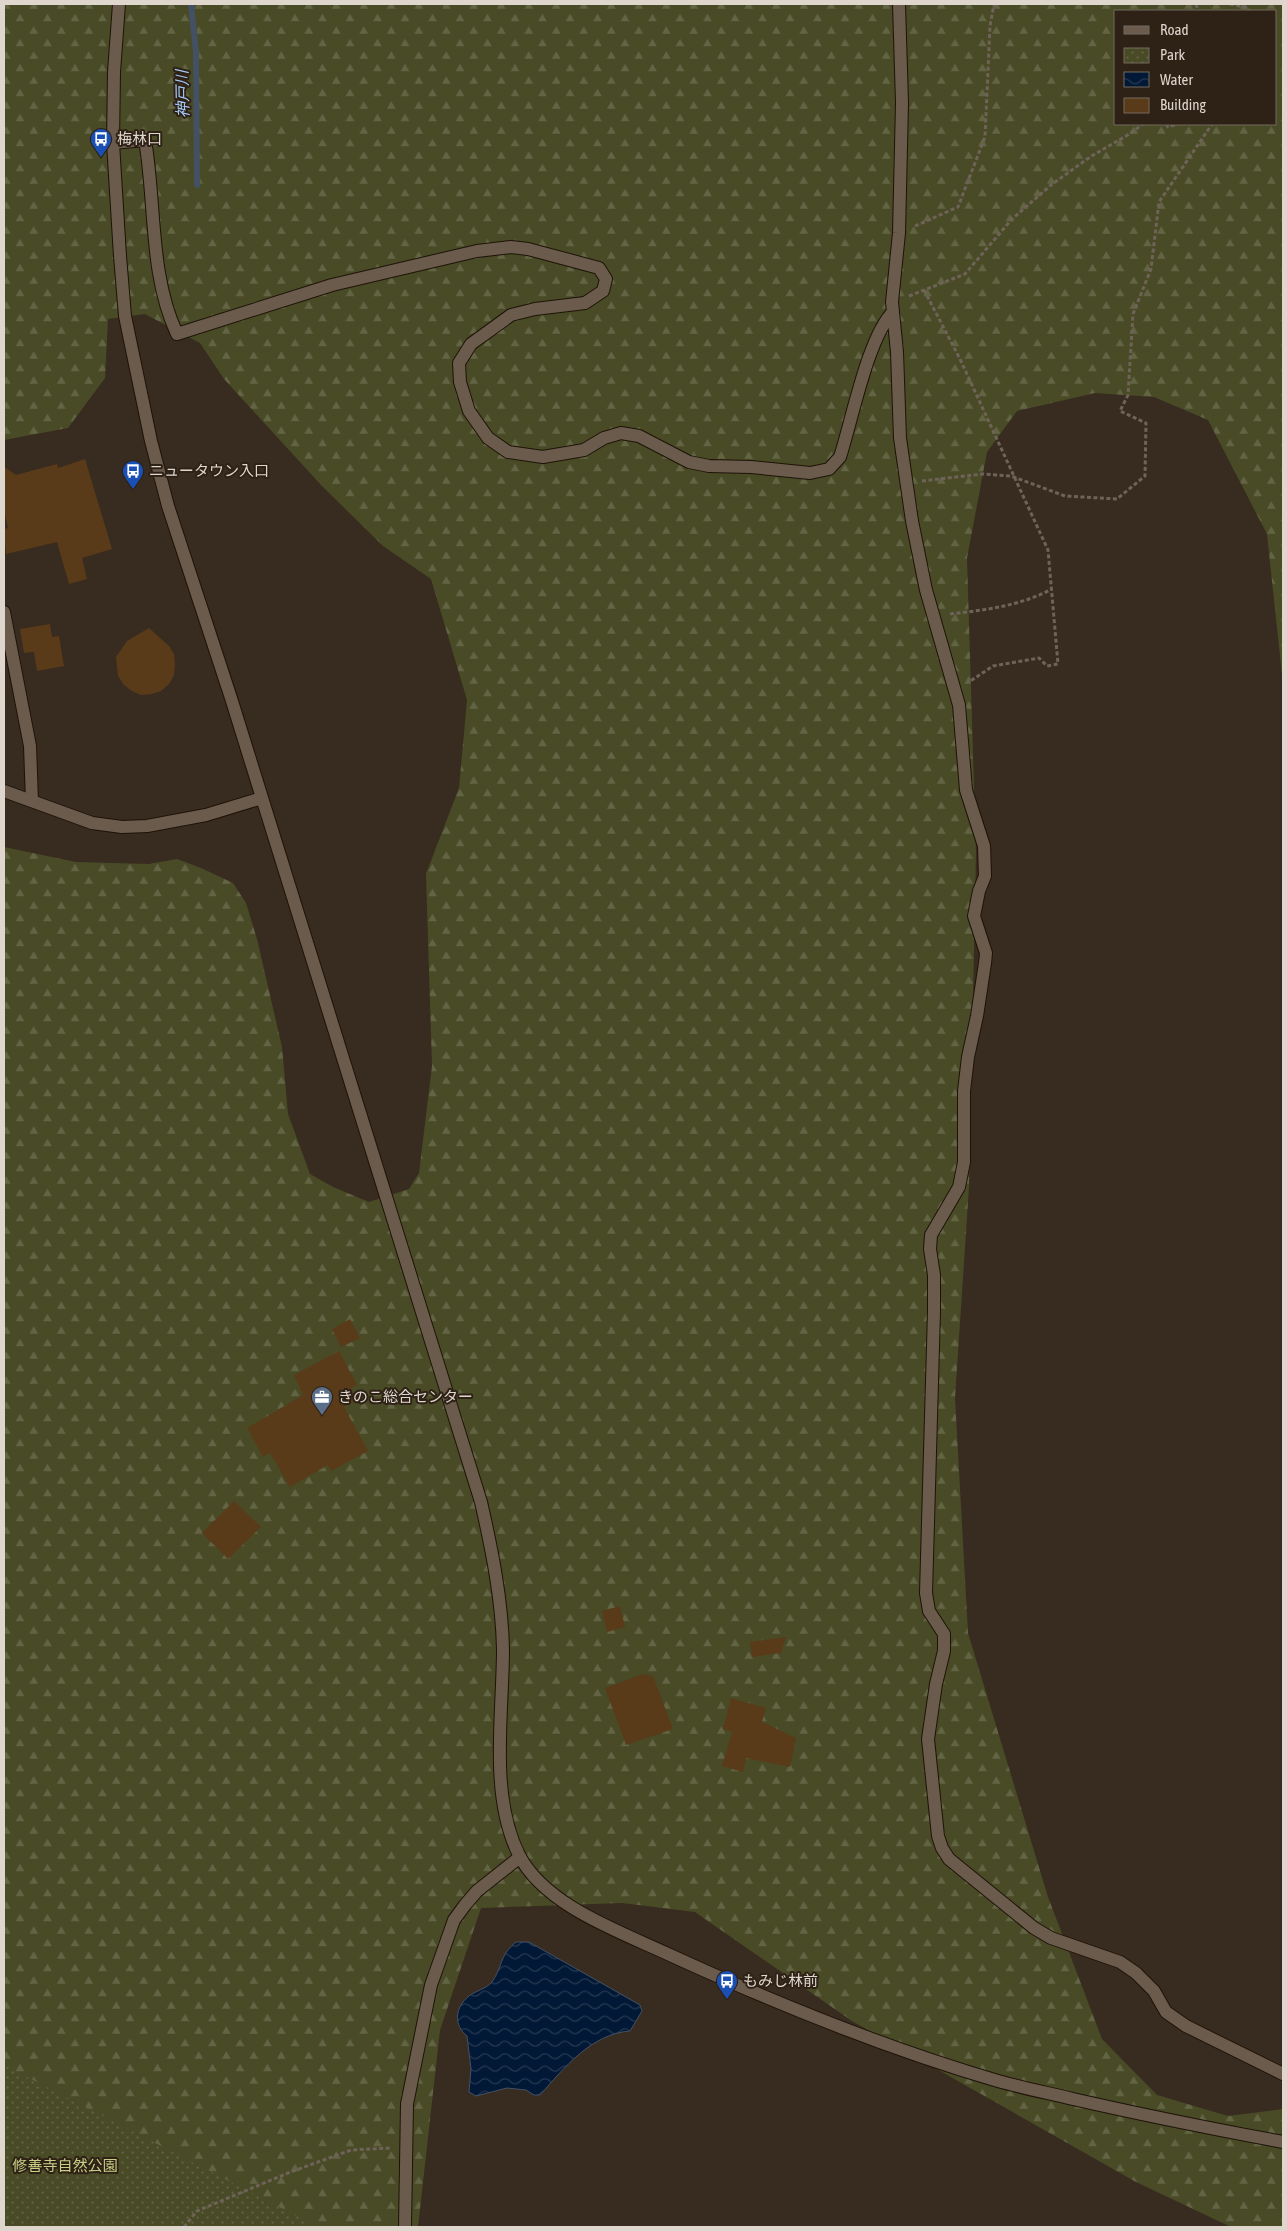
<svg xmlns="http://www.w3.org/2000/svg" width="1287" height="2231" font-family="'Asap Condensed','Noto Sans JP',sans-serif">
<style>
.forest{fill:url(#forest-firs);fill-rule:evenodd}
.park{fill:url(#park-dots)}
.water{fill:url(#water-waves);stroke:#445164}
.lines{fill:none;stroke-linecap:round;stroke-linejoin:round}
.stream{stroke:#445164;stroke-width:6}
.building{fill:#5a3b19}
.minor-casing{stroke:#1f1308;stroke-width:14}
.tertiary-casing{stroke:#1f1308;stroke-width:14}
.path{stroke:#6f6359;stroke-width:3;stroke-dasharray:4 2.5;stroke-linecap:butt}
.minor{stroke:#6a5b4d;stroke-width:12}
.tertiary{stroke:#6a5b4d;stroke-width:12}
.labels{text-anchor:middle;stroke-width:4;stroke-linejoin:round;paint-order:stroke}
.poi-label{font-size:15px;fill:#dfd6ce;stroke:#2e2115;text-anchor:start}
.park-label{font-size:15px;fill:#c8cf86;stroke:#2e2115}
.water-label{font-size:16px;font-style:italic;fill:#a5caf8;stroke:#2e2115}
</style>
<defs>
<pattern id="forest-firs" width="22" height="20" patternUnits="userSpaceOnUse" patternTransform="scale(1.25)"><rect width="22" height="20" fill="#484b26"/><path d="M5 1l3.5 6h-7zM16 11l3.5 6h-7z" fill="#626444"/></pattern>
<pattern id="park-dots" width="8" height="8" patternUnits="userSpaceOnUse" patternTransform="scale(1.25)"><rect width="8" height="8" fill="#484b26"/><path d="M2 2h.1M6 6h.1" fill="none" stroke="#626444" stroke-width="1.8" stroke-linecap="round"/></pattern>
<pattern id="water-waves" width="16" height="10" patternUnits="userSpaceOnUse" patternTransform="scale(1.25)"><rect width="16" height="10" fill="#011836"/><path d="M0 5q4-4 8 0t8 0" fill="none" stroke="#263952"/></pattern>
</defs>
<rect width="100%" height="100%" fill="#382b1f"/>
<!-- forest -->
<path class="forest" d="M4 4H1283V684L1267 534 1208 420 1154 397 1095 393 1017 411 987 452 967 558 976 852 969 1187 955 1398 968 1633 1048 1897 1102 2039 1157 2095 1228 2116 1283 2109V2227H1231L1136 2182 852 2021 695 1912 622 1903 481 1908 440 2030 418 2227H4V847L76 862 149 864 177 859 201 868 233 883 246 903 257 939 282 1047 288 1114 310 1174 333 1187 369 1202 409 1189 419 1173 432 1066 426 874 459 788 467 700 431 579 383 546 321 485 224 379 200 343 145 314 108 319 105 378 68 428 4 440ZM1116 11H1276V124H1116Z"/>
<!-- park -->
<polygon class="park" points="4,2065 310,2223 309,2227 4,2227"/>
<!-- water -->
<path class="water" d="M516 1942H529L640 2005 642 2011 630 2031C591 2034 564 2068 540 2095H534L526 2090 507 2088 476 2096 469 2092 471 2069 467 2036C453 2025 455 2007 469 1996 475 1991 486 1989 492 1982 503 1966 499 1956 516 1942Z"/>
<g class="lines">
<!-- stream -->
<polyline class="stream" points="191,4 196,52 197,185"/>
</g>
<!-- building -->
<g class="building">
<polygon points="85,459 112,549 82,558 87,579 69,584 57,542 6,554 4,529 8,528 4,510 4,467 16,475 57,464 58,468"/>
<polygon points="50,624 52,637 59,636 64,666 37,671 34,652 24,653 20,629"/>
<polygon points="149,628 169,646 174,654 175,664 174,675 169,684 161,691 152,694 141,695 132,691 124,685 118,676 116,657 127,641"/>
<polygon points="350,1319 360,1338 341,1347 332,1329"/>
<polygon points="339,1351 357,1385 351,1388 357,1400 344,1407 368,1451 331,1471 328,1465 290,1487 270,1453 263,1457 247,1428 303,1395 294,1375"/>
<polygon points="234,1501 261,1527 228,1559 202,1533"/>
<polygon points="620,1606 625,1627 607,1632 602,1611"/>
<polygon points="786,1637 781,1653 752,1657 750,1642"/>
<polygon points="643,1674 653,1676 673,1729 626,1745 605,1688"/>
<polygon points="731,1698 766,1708 762,1722 796,1738 790,1767 746,1758 743,1772 722,1766 732,1732 723,1729"/>
</g>
<g class="lines">
<!-- minor casing -->
<g class="minor-casing">
<g id="minor">
<polyline points="899,4 902,103 899,233 892,302 897,352 900,438 912,521 926,590 959,705 966,790 984,846 985,876 979,891 974,916 986,953 985,963 977,1016 968,1057 964,1091 964,1162 959,1187 931,1235 930,1249 934,1275 934,1311 926,1593 929,1611 944,1634 944,1651 936,1684 928,1739 938,1836 942,1848 949,1859 1034,1928 1051,1938 1120,1962 1136,1973 1154,1991 1166,2012 1186,2026 1283,2074"/>
<path d="M113 143 145 140C156 204 149 274 177 334L332 285 477 251 511 247 528 249 599 268 606 279 603 291 585 303 535 309 511 315 471 344 459 363 460 382 469 411 488 438 508 452 543 457 584 450 604 438 621 433 639 436 689 462 709 466 751 467 810 473 829 469 840 457C852 420 868 337 893 312"/>
<polyline points="4,612 30,746 32,801"/>
<polyline points="405,2227 407,2104 431,1985 454,1920 465,1905 477,1891 520,1857"/>
</g>
</g>
<!-- tertiary casing -->
<g class="tertiary-casing">
<g id="tertiary">
<path d="M119 4 114 72 113 143 120 256 125 316 151 441 168 506 231 698 481 1502C492 1550 502 1600 503 1649 503 1714 489 1795 519 1855 545 1906 621 1932 670 1955 777 2004 885 2048 998 2081 1023 2088 1048 2093 1073 2099 1143 2115 1213 2129 1283 2142"/>
<polyline points="4,791 92,823 122,827 147,826 206,815 262,798"/>
</g>
</g>
<!-- path -->
<g class="path">
<polyline points="1196,4 1198,11"/>
<polyline points="1230,4 1248,8 1249,11"/>
<polyline points="1166,124 1168,127 1178,124"/>
<polyline points="915,226 958,207 985,137 990,26 994,4"/>
<polyline points="924,290 960,359 1048,550 1058,664 1047,666 1039,658 993,666 969,682"/>
<polyline points="909,296 965,274 1012,219 1051,185 1090,157 1131,133 1143,124"/>
<polyline points="922,481 983,474 1011,476 1065,496 1117,499 1145,476 1146,423 1120,411 1128,395 1133,314 1151,269 1159,202 1212,124"/>
<path d="M950 614C985 610 1020 606 1052 589"/>
<polyline points="184,2227 197,2211 288,2173 351,2150 390,2148"/>
</g>
<!-- minor -->
<use href="#minor" class="minor"/>
<!-- tertiary -->
<use href="#tertiary" class="tertiary"/>
</g>
<!-- icons -->
<defs>
<g id="bus-pin" transform="scale(1.125)"><path d="M0 17L-7.5 6A9.5 9.5 0 1 1 7.5 6Z" fill="#1a4fb4" stroke="#2e2115"/><path d="M-5-6H5V4H4V6H2V4H-2V6H-4V4H-5ZM-3.5-4V0h7V-4ZM-3.5 1.2v1.5H-2V1.2ZM2 1.2v1.5H3.5V1.2Z" fill="#fff"/></g>
<g id="office-pin" transform="scale(1.125)"><path d="M0 17L-7.5 6A9.5 9.5 0 1 1 7.5 6Z" fill="#5c6f8a" stroke="#2e2115"/><path d="M-6-3h4V-5.5h4V-3h4V5H-6ZM-1-4.5V-3h2v-1.5ZM-6 0V1H6V0Z" fill="#fff"/></g>
</defs>
<g fill-rule="evenodd">
<use href="#bus-pin" x="101" y="139"/>
<use href="#bus-pin" x="133" y="471"/>
<use href="#office-pin" x="322" y="1397"/>
<use href="#bus-pin" x="727" y="1981"/>
</g>
<g class="labels">
<!-- poi labels -->
<g class="poi-label">
<text x="117" y="144">梅林口</text>
<text x="149" y="476">ニュータウン入口</text>
<text x="338" y="1402">きのこ総合センター</text>
<text x="743" y="1986">もみじ林前</text>
</g>
<!-- park labels -->
<g class="park-label">
<text x="65" y="2171">修善寺自然公園</text>
</g>
<!-- water labels -->
<g class="water-label">
<text transform="translate(182 94) rotate(-91)" y="6">神戸川</text>
</g>
</g>
<!-- border -->
<rect width="1287" height="2231" fill="none" stroke="#dfd6ce" stroke-width="10"/>
<!-- legend -->
<rect x="1114" y="10" width="162" height="115" fill="#2e2115" stroke="#75695f"/>
<rect x="1124" y="26" width="25" height="8" fill="#6a5b4d" stroke="#75695f"/>
<text x="1160" y="35" font-size="15" fill="#dfd6ce">Road</text>
<rect x="1124" y="48" width="25" height="15" fill="url(#park-dots)" stroke="#75695f"/>
<text x="1160" y="60" font-size="15" fill="#dfd6ce">Park</text>
<rect x="1124" y="72" width="25" height="15" fill="url(#water-waves)" stroke="#75695f"/>
<text x="1160" y="85" font-size="15" fill="#dfd6ce">Water</text>
<rect x="1124" y="98" width="25" height="15" fill="#5a3b19" stroke="#75695f"/>
<text x="1160" y="110" font-size="15" fill="#dfd6ce">Building</text>
</svg>
